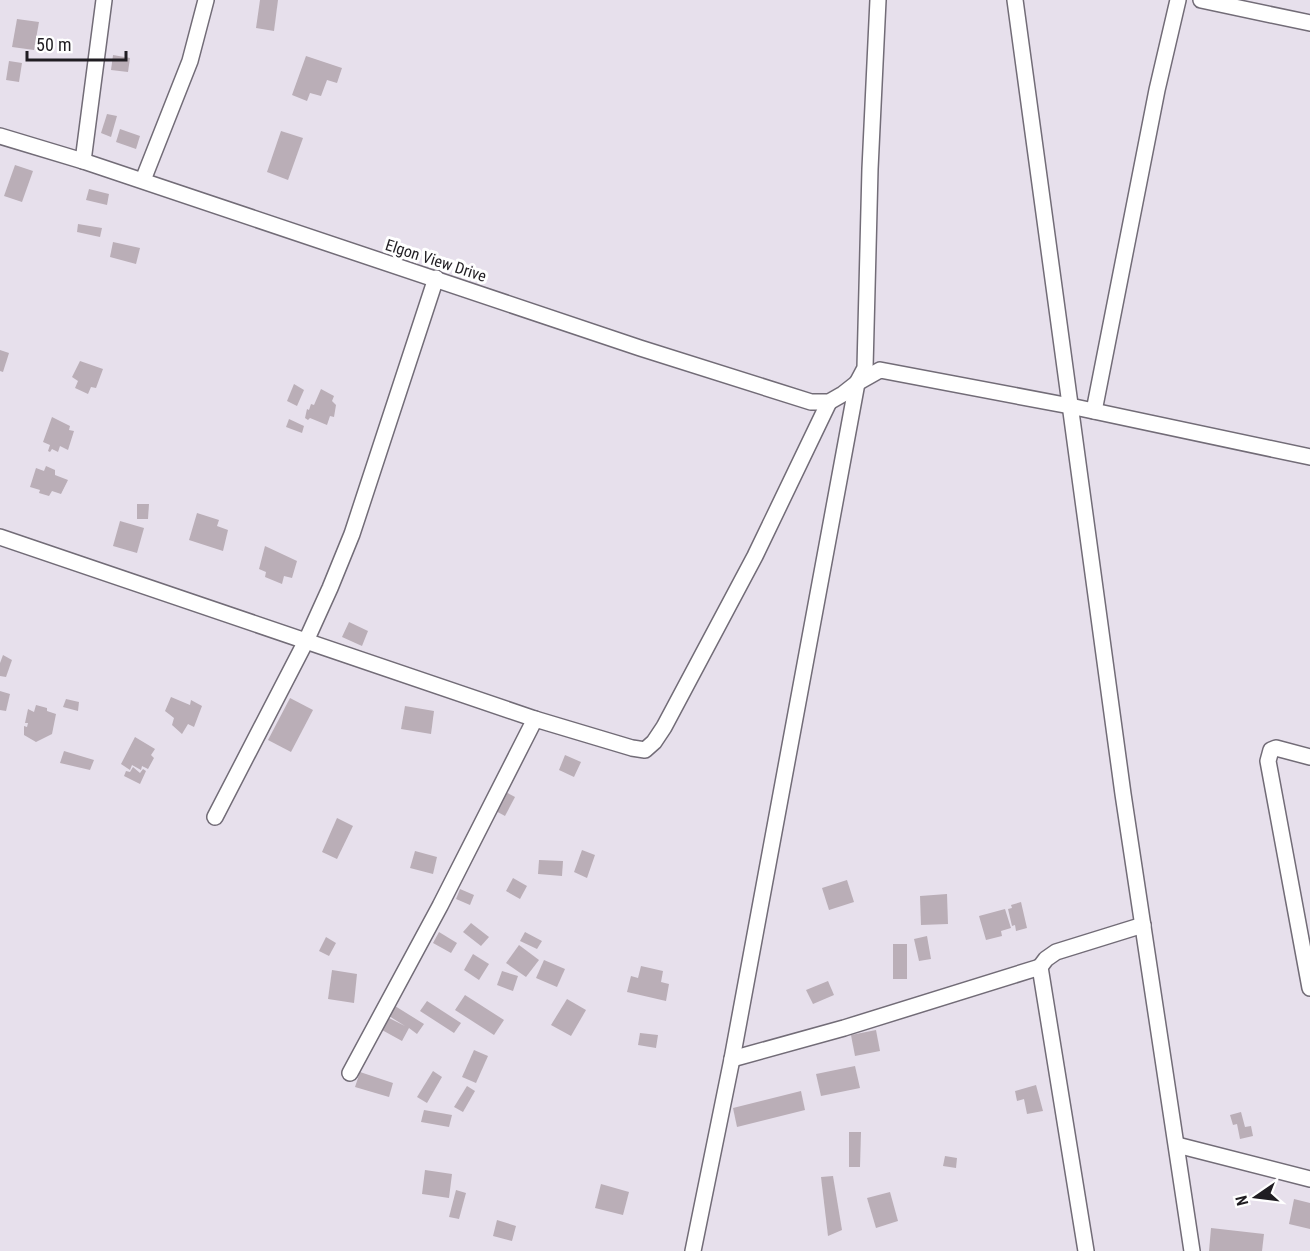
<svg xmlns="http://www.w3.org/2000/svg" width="1310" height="1251" font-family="'Roboto Condensed',sans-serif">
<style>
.building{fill:#baaeb7}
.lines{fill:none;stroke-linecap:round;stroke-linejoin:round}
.street-casing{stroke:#726c77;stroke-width:18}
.street{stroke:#fff;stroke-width:15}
.labels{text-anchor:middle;stroke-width:6;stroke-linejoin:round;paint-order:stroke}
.street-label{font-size:16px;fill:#201d22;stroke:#fff}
</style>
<rect width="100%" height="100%" fill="#e7e0ec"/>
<!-- building -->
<g class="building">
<polygon points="260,0 278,0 274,31 256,28"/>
<polygon points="17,19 39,22 34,50 12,47"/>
<polygon points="113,55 130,58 128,72 111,70"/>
<polygon points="306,56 342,68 337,83 327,80 321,96 310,93 307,101 292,95"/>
<polygon points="9,61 22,63 19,82 6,80"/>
<polygon points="107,114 117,116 111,137 101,133"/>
<polygon points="120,129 140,136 136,149 116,142"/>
<polygon points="281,131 303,138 288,180 267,172"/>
<polygon points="15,165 33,171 22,202 4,196"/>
<polygon points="89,189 109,194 107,205 86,200"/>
<polygon points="78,224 102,228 100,237 77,232"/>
<polygon points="113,242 140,248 136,264 110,257"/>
<polygon points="0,350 9,353 3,372 0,371"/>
<polygon points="80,361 103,369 96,388 91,387 88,394 75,388 78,381 72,377"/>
<polygon points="294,384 304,390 297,406 287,401"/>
<polygon points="321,389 334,396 332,401 336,405 334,417 330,416 327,425 310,418 308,420 305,418 307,409 309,410 311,404 314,405"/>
<polygon points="52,417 70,426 69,430 74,431 68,450 60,446 58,452 52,449 50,452 48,451 50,445 43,442"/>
<polygon points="289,419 304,426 302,433 286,427"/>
<polygon points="46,466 55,470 55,475 68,480 61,494 52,491 49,496 39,493 40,490 30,487 36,468 44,471"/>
<polygon points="137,504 149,504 148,519 137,519"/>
<polygon points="197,513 219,520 217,526 228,530 223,551 189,540"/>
<polygon points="120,521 144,528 137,553 113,546"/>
<polygon points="265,546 297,561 292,578 284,576 282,584 265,577 266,572 259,569"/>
<polygon points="349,622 368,631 362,646 342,637"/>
<polygon points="3,655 12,660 6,677 0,676 0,663"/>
<polygon points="0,691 10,694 6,711 0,710"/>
<polygon points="171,697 190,705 191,700 202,706 194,727 188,724 182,734 172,725 174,718 165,711"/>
<polygon points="290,698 313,710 291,752 268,740"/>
<polygon points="66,699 79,702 78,711 63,707"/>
<polygon points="36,705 47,708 47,711 56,714 52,734 36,742 24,735 24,726 27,727 28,723 25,723 28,709 34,712"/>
<polygon points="405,706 434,711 431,734 401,729"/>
<polygon points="135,737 155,749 151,755 154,758 148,769 142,766 141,770 132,765 130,770 121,764"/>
<polygon points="64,751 94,760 90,770 60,763"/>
<polygon points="565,755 581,762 574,777 559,770"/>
<polygon points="133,767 140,773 143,769 146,771 140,784 124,776 126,771 130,772"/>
<polygon points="504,791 515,797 505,816 494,810"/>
<polygon points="337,818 353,826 337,859 322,852"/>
<polygon points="582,850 595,855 587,878 574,872"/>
<polygon points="415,851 437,857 433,874 410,868"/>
<polygon points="539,860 563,861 562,876 538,874"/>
<polygon points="513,878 527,886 520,899 506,891"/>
<polygon points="847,880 854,902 829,910 822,888"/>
<polygon points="460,889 474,895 470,905 456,899"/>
<polygon points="947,894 948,924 921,925 920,896"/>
<polygon points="1021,902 1027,928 1016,931 1015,925 1012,926 1008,909 1012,908 1011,905"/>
<polygon points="1005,909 1011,928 1001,931 1002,936 986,940 979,916"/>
<polygon points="471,923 489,937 481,946 463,932"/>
<polygon points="439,932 457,943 451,953 433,943"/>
<polygon points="525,932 542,941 537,949 520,941"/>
<polygon points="927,936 931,959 919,961 914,939"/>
<polygon points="326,937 336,943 329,956 319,951"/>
<rect x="893" y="944" width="14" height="35"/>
<polygon points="519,945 539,960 526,977 506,963"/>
<polygon points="473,954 489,964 479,980 464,970"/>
<polygon points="544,960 565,969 557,987 536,978"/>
<polygon points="641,966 663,971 661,982 669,984 666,1001 627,992 631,976 638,978"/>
<polygon points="332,970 357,974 354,1003 328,999"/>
<polygon points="502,971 518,976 513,991 497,985"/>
<polygon points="828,981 834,995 813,1004 806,990"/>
<polygon points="465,995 504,1020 494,1035 455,1010"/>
<polygon points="567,999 586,1010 571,1036 551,1025"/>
<polygon points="427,1001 461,1023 454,1033 420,1011"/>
<polygon points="395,1006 424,1024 417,1034 409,1028 402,1041 382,1030 389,1018 405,1026 389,1016"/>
<polygon points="876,1030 880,1051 855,1056 851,1035"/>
<polygon points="640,1033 658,1035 656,1048 638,1045"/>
<polygon points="474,1050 488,1056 476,1083 462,1077"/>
<polygon points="855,1066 860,1088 821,1096 816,1074"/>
<polygon points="433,1071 442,1077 427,1103 417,1097"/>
<polygon points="360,1072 393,1083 389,1097 355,1087"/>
<polygon points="1036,1085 1043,1111 1027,1114 1024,1099 1017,1101 1015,1091"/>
<polygon points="467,1086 475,1091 463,1112 454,1107"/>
<polygon points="801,1091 805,1110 737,1127 733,1108"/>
<polygon points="424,1110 452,1115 449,1127 421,1122"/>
<polygon points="1241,1112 1245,1127 1251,1126 1253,1136 1240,1139 1237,1124 1233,1125 1230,1115"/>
<polygon points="849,1132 861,1132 860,1167 849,1167"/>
<polygon points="945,1156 957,1158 956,1168 943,1166"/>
<polygon points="425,1170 452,1174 449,1198 422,1194"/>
<polygon points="833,1176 842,1230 828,1236 821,1177"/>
<polygon points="601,1184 629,1192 623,1215 595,1208"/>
<polygon points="456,1190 466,1193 459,1219 449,1217"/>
<polygon points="890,1192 898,1221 876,1228 867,1198"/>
<polygon points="1294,1199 1310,1203 1310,1229 1289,1224"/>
<polygon points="497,1220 516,1226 512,1241 493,1236"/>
<polygon points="1211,1228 1264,1234 1262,1251 1209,1251"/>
</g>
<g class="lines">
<!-- street casing -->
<g class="street-casing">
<g id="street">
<polyline points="1015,0 1123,794 1192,1251"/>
<polyline points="1201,0 1310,23"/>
<polyline points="0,136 83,161 640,348 811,402 829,402 843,394 857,383 880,370 1070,406 1310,457"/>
<polyline points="83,161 104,0"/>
<polyline points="143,180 190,61 206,0"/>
<polyline points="1094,411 1157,90 1178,0"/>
<polyline points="0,537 535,719 632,748 645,750 654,742 664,727 755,556 829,402"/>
<polyline points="1310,757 1276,748 1271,750 1268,761 1310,988"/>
<polyline points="215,817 306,641 330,588 352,534 436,278"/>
<polyline points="732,1059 844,1028 1040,967"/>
<polyline points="350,1073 440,906 535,719"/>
<polyline points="1177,1145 1310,1179"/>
<polyline points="693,1251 732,1059 857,383 865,368 870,169 878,0"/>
<polyline points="1086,1251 1040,967 1046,959 1056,952 1143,925"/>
</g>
</g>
<!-- street -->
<use href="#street" class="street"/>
</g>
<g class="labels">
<!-- street labels -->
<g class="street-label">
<text transform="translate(436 260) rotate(18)" y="6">Elgon View Drive</text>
</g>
</g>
<!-- north arrow -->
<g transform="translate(1256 1197) rotate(256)" stroke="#ffffff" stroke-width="4.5" paint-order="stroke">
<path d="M0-4.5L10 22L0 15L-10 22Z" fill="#201d22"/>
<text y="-9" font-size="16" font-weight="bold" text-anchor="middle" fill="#201d22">N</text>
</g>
<!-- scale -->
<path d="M27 51v9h99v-9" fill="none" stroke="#201d22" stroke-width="3"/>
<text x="36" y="51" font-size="18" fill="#201d22" stroke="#ffffff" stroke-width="4.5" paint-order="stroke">50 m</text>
</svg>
